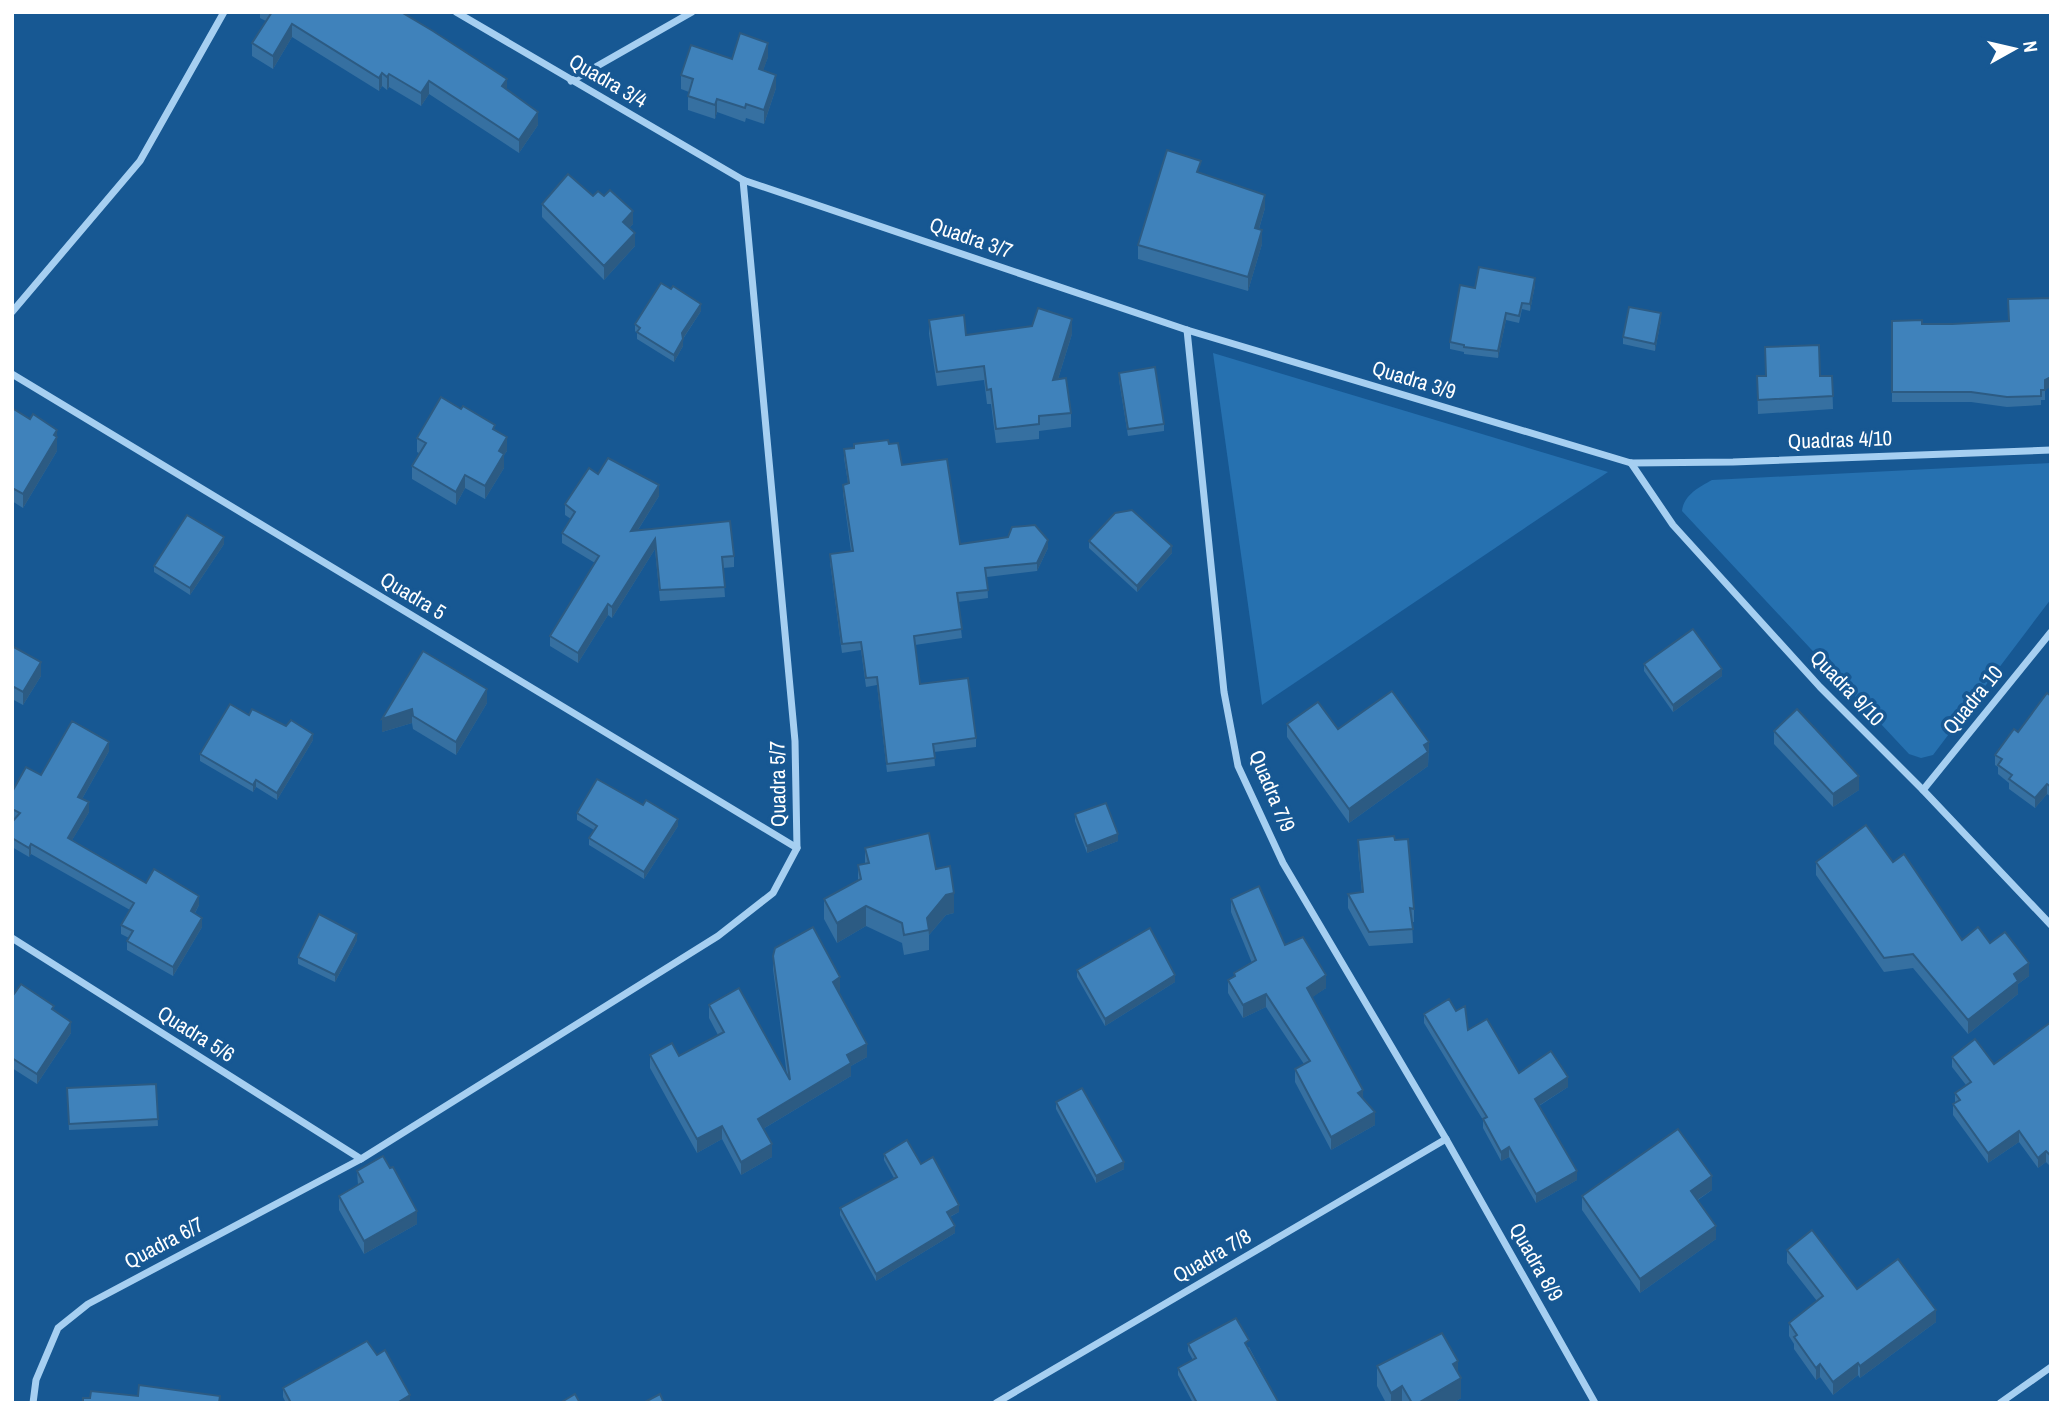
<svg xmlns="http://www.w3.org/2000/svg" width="2063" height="1415" font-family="'Archivo Narrow',sans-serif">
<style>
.green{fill:#2671b0}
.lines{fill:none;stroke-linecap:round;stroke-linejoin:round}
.minor{stroke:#a6cff1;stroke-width:7}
.wall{fill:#3670a1}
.shaded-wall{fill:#2c5b83}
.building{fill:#3f82bb;stroke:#2c5b83;stroke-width:2}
.labels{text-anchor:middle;stroke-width:7;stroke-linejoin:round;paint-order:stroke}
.street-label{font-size:21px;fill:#fff;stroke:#175893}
</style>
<rect width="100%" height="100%" fill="#175893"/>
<!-- green -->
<g class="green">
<polygon points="1213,353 1608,472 1262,705"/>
<path d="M2051 463V599L1933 755 1921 758 1909 754 1682 511C1684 495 1699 487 1712 480Z"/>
</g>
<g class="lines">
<!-- minor -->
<g class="minor">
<polyline points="456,12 743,180 1187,330 1631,463 1733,462 2051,450"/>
<polyline points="571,81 692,12"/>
<polyline points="12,312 140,161 224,12"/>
<polyline points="1187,330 1224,692 1238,766 1283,863 1446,1139 1595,1403"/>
<polyline points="12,374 797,848"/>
<polyline points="1631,463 1673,525 1820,687 1923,790 2051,925"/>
<polyline points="1923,790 2051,632"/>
<polyline points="12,938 361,1159"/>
<polyline points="33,1403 36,1380 58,1328 88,1304 361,1159 718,936 773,893 797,848 795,741 743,180"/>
<polyline points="996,1403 1446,1139"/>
<polyline points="2000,1403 2051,1367"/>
</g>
</g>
<!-- wall -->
<g class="wall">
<polygon points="260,12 401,12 507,90 538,125 519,153 429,94 421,106 389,87 387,90 382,86 379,91 292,37 273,69 252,56 252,43 266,21 260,18"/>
<polygon points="768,57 763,70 776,88 764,124 746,118 745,122 717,112 715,119 688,110 688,96 689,92 681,89 681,75 732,59"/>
<polygon points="1201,173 1265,208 1259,229 1262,244 1248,291 1138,259 1138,245"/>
<polygon points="593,196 633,224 629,228 635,246 604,280 542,217 542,204"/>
<polygon points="1535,285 1530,311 1522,309 1519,323 1506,320 1498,358 1464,354 1464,352 1450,349 1450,342 1475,288"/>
<polygon points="2051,298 2051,387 2045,389 2045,400 2041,400 2041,405 2007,407 1971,402 1892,402 1892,321 1922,324 1952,324 2009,321 2008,299"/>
<polygon points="701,311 683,339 683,346 674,362 637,339 637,333 635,331 635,324"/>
<polygon points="929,320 966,335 1072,334 1058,379 1071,413 1071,427 1039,431 1039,439 996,443 991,404 987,404 984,380 937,386 929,334"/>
<polygon points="1661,320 1655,351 1623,344 1623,337"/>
<polygon points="1119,373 1164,424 1164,431 1128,436 1119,380"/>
<polygon points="1757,376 1832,376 1833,409 1758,414"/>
<polygon points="12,408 30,419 57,430 57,451 23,508 12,501"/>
<polygon points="495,430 507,451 504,455 504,468 485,499 465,488 456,505 412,479 412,466 419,453 417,452 417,438"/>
<polygon points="889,444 902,465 960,544 1048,548 1037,571 987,577 988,598 958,602 962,638 915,645 920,684 976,738 976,747 934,752 935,766 887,772 877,685 866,687 861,650 842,653 830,562 830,554 851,551 843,493 843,485 848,483 844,458 844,449"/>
<polygon points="598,474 659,496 638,530 734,556 734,567 723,568 725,597 660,601 655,549 612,618 608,615 578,663 550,646 550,636 595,563 562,543 562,533 571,519 565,515 565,504"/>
<polygon points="1089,541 1172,553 1137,592 1089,548"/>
<polygon points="224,544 190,595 154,572 154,566"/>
<polygon points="12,646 41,676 23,705 12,699"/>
<polygon points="423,651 487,703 456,755 413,729 412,723 382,732"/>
<polygon points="1644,664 1722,676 1673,712 1644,671"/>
<polygon points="2051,696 2051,797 2047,794 2035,808 2009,789 2009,783 1998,774 1998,767 1995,765 1995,755"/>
<polygon points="249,715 313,740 277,800 256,787 253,792 200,761 200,754"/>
<polygon points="1287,724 1338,729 1429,742 1428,766 1349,823 1287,737"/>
<polygon points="1774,731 1859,790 1833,807 1774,744"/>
<polygon points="109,751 82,799 89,812 72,840 146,883 199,905 195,913 202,927 173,976 127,950 127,941 129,938 121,934 121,925 130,910 31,854 29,857 12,847 12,822 15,819 12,818 12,792 41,775"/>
<polygon points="577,813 678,826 644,879 589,845 589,838 594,830 577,820"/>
<polygon points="1075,814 1118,841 1087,853 1075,821"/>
<polygon points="1358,840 1414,909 1414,922 1412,922 1413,943 1369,946 1348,908 1348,894 1362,893 1358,853"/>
<polygon points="865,848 936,869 954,913 946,915 929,935 929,950 904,955 902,943 866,926 837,943 824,919 824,899 858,880 858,865 865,864"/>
<polygon points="1816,862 1893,862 1962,940 1990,943 2029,976 2018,984 2018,994 1968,1034 1913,968 1884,972 1816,875"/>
<polygon points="1231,899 1285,945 1326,988 1312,997 1375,1125 1331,1150 1295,1082 1295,1069 1304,1064 1266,1007 1243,1018 1228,993 1228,980 1234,977 1234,973 1252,963 1231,912"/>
<polygon points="357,940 335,982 298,964 298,957"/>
<polygon points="773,956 840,991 838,992 867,1057 851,1066 851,1076 763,1129 772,1157 741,1175 722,1139 697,1153 650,1068 650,1055 679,1056 718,1035 709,1018 709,1005 787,1076 773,969"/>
<polygon points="1077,970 1175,982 1105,1026 1077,977"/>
<polygon points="12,993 54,1011 71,1033 37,1084 12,1068"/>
<polygon points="1424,1014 1468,1030 1519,1073 1568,1087 1539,1106 1577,1180 1536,1203 1509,1157 1501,1161 1483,1128 1483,1120 1424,1023"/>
<polygon points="2051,1022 2051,1167 2046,1162 2038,1168 2019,1142 1988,1163 1953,1115 1953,1104 1955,1103 1955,1093 1966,1085 1952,1067 1952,1057 1994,1064"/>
<polygon points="156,1084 158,1126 69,1130 67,1088"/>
<polygon points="1056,1102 1124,1169 1096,1183 1056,1109"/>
<polygon points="884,1154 921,1164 959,1212 950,1217 955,1233 876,1281 840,1215 840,1208 894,1178 884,1160"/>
<polygon points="357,1171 417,1224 364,1254 339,1210 339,1196 358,1185"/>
<polygon points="1712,1190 1698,1200 1716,1239 1640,1293 1582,1210 1582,1196"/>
<polygon points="1787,1250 1857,1289 1936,1322 1860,1378 1858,1375 1833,1395 1820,1377 1816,1380 1794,1349 1794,1344 1789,1336 1789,1323 1817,1301 1787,1263"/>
<polygon points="1188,1344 1249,1347 1279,1403 1193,1403 1178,1375 1178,1368 1193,1360 1188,1351"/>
<polygon points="1377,1366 1458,1373 1461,1398 1453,1403 1386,1403 1377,1386"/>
<polygon points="283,1388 410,1403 286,1403 283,1397"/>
</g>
<!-- shaded-wall -->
<g class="shaded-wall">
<polygon points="292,24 292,37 273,69 273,56"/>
<polygon points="768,43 768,57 759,82 759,69"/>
<polygon points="382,73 382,86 379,91 379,78"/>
<polygon points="389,74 389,87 387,90 387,77"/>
<polygon points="776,75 776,88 764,124 764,110"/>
<polygon points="507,79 507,92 502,86"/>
<polygon points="429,81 429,94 421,106 421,93"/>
<polygon points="717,99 717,112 715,119 715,105"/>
<polygon points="538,112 538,125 519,153 519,140"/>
<polygon points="1265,195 1265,208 1255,242 1255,228"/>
<polygon points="633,211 633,224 623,235 623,222"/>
<polygon points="1262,230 1262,244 1248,291 1248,277"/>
<polygon points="635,233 635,246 604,280 604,266"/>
<polygon points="1535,278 1535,285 1530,311 1530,304"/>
<polygon points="701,304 701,311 682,340 682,333"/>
<polygon points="1506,313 1506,320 1498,358 1498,351"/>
<polygon points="1661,313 1661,320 1655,351 1655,344"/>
<polygon points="1072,319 1072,334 1053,395 1053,380"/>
<polygon points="683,339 683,346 674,362 674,355"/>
<polygon points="2051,377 2051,387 2045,390 2045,380"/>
<polygon points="57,430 57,451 23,508 23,494"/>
<polygon points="507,437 507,451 504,455 504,468 485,499 485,486 499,451"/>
<polygon points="465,475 465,488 456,505 456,492"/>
<polygon points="659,485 659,496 631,541 631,531"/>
<polygon points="224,537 224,544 190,595 190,588"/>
<polygon points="655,539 655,549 612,618 612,607"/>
<polygon points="1048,540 1048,548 1037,571 1037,563"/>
<polygon points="1172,546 1172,553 1137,592 1137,586"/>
<polygon points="608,604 608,615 578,663 578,653"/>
<polygon points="41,662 41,676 23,705 23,692"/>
<polygon points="1722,669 1722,676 1673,712 1673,705"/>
<polygon points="487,689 487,703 456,755 456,742"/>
<polygon points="412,709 412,723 382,732 382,719"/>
<polygon points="313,734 313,740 277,800 277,793"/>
<polygon points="109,742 109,751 78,806 78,797"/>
<polygon points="1429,742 1428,766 1349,823 1349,809"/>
<polygon points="1859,776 1859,790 1833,807 1833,794"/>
<polygon points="256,780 256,787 253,792 253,785"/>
<polygon points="2047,784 2047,794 2035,808 2035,798"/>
<polygon points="89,802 89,812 68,847 68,838"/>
<polygon points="678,819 678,826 644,879 644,872"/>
<polygon points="1118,834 1118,841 1087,853 1087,846"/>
<polygon points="31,844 31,854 29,857 29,848"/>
<polygon points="954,893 954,913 946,915 929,935 927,918 946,895"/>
<polygon points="199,896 199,905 191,920 191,911"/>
<polygon points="866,906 866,926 837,943 837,923"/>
<polygon points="202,918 202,927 173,976 173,967"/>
<polygon points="357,934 357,940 335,982 335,975"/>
<polygon points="2029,963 2029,976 2018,984 2018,994 1968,1034 1968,1020 2014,974"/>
<polygon points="1175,975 1175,982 1105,1026 1105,1019"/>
<polygon points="1326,975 1326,988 1307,1001 1307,988"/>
<polygon points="840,977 840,991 833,995 833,982"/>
<polygon points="1266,994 1266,1007 1243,1018 1243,1005"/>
<polygon points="71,1022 71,1033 37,1084 37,1074"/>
<polygon points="867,1044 867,1057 851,1066 851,1076 758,1132 758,1119 847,1055"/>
<polygon points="1568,1077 1568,1087 1535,1108 1535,1099"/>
<polygon points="1363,1090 1363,1103 1358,1093"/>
<polygon points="1375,1112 1375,1125 1331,1150 1331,1137"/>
<polygon points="722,1126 722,1139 697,1153 697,1139"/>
<polygon points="2019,1131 2019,1142 1988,1163 1988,1153"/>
<polygon points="772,1144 772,1157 741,1175 741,1162"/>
<polygon points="1509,1147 1509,1157 1501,1161 1501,1152"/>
<polygon points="2046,1151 2046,1162 2038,1168 2038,1158"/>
<polygon points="1124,1162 1124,1169 1096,1183 1096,1176"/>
<polygon points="1577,1171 1577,1180 1536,1203 1536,1194"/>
<polygon points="1712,1176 1712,1190 1691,1204 1691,1191"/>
<polygon points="959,1205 959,1212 947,1218 947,1212"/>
<polygon points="417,1211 417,1224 364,1254 364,1241"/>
<polygon points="955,1226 955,1233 876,1281 876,1274"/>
<polygon points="1716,1226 1716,1239 1640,1293 1640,1279"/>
<polygon points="1936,1310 1936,1322 1860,1378 1860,1366"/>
<polygon points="1458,1361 1458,1380 1461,1378 1461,1398 1453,1403 1418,1403 1453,1364"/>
<polygon points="1858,1363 1858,1375 1833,1395 1833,1382"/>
<polygon points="1820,1364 1820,1377 1816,1380 1816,1368"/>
<polygon points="1402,1386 1402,1403 1391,1403 1391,1393"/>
<polygon points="410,1395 410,1403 397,1403"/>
</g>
<!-- building -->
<g class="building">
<polygon points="272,12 401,12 433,31 507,79 502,86 538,112 519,140 429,81 421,93 389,74 387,77 382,73 379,78 292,24 273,56 252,43"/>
<polygon points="740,33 768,43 759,69 776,75 764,110 746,104 745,108 717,99 715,105 688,96 693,79 681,75 691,45 732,59"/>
<polygon points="1167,150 1201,161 1197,172 1265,195 1255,228 1262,230 1248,277 1138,245"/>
<polygon points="568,174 593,196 598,191 604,196 610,190 633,211 623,222 635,233 604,266 542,204"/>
<polygon points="1479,267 1535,278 1530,304 1522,303 1519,316 1506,313 1498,351 1464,347 1464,345 1450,342 1460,285 1475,288"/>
<polygon points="661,283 671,289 673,286 701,304 682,333 683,339 674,355 637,332 640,328 635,324"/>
<polygon points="2051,298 2051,377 2045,380 2045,390 2041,390 2041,396 2007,397 1971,392 1892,392 1892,321 1922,320 1922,324 1952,324 2009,321 2008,299"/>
<polygon points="1629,307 1661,313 1655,344 1623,337"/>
<polygon points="1038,308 1072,319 1053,380 1066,378 1071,413 1039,416 1039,424 996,429 991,389 987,390 984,366 937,372 929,320 964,315 966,335 1032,326"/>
<polygon points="1819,345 1820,376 1832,376 1833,396 1758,400 1757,376 1766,376 1765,347"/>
<polygon points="1155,367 1164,424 1128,429 1119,373"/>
<polygon points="441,397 461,409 463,406 495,425 493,429 507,437 499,451 504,454 485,486 465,475 456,492 412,466 426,443 417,438"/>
<polygon points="12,408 30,419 33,414 57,430 54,435 57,437 23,494 12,488"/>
<polygon points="888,440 889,444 898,443 902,465 947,459 960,544 1008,537 1012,527 1035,525 1048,540 1037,563 985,568 988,590 957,593 962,629 914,636 920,684 968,678 976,738 933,744 935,758 887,764 877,677 866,678 861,642 842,644 830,554 853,551 843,485 849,483 844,449 854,448 854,444"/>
<polygon points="608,458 659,485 631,531 730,521 734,556 722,557 725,587 660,590 655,539 612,607 608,604 578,653 550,636 599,556 562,533 575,512 565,504 589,468 598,474"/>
<polygon points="1132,510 1172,546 1137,586 1089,541 1115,513"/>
<polygon points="187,515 224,537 190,588 154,566"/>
<polygon points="1693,629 1722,669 1673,705 1644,664"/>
<polygon points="12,646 41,662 23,692 12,686"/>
<polygon points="423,651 487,689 456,742 413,716 412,709 382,719"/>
<polygon points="1392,691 1429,742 1424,745 1428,752 1349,809 1287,724 1318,702 1338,729"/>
<polygon points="2047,693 2051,696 2051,787 2047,784 2035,798 2009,779 2012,775 1998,765 2002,759 1995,755 2014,729 2018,732"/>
<polygon points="230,704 249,715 252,709 286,726 291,720 313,734 277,793 256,780 253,785 200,754"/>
<polygon points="1797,709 1859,776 1833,794 1774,731"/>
<polygon points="72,721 109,742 78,797 89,802 68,838 146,883 154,869 199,896 191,911 202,918 173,967 127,941 133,931 121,925 134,903 31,844 29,848 12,838 12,822 20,813 12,809 12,792 26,767 41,775"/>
<polygon points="597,779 643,805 646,800 678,819 644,872 589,838 597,826 577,813"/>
<polygon points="1106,803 1118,834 1087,846 1075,814"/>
<polygon points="1866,825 1893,862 1904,854 1962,940 1978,927 1990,943 2005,932 2029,963 2014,974 2018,981 1968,1020 1913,954 1884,958 1816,862"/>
<polygon points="929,833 936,869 950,866 954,893 946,895 927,918 929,930 904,935 902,923 866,906 837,923 824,899 861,879 858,865 869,863 865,848"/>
<polygon points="1394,836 1395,840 1408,839 1414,909 1410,908 1413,929 1369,932 1348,894 1363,892 1358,840"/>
<polygon points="1259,886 1285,945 1303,937 1326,975 1307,988 1363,1090 1358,1093 1375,1112 1331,1137 1295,1069 1310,1061 1266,994 1243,1005 1228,980 1235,976 1234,973 1256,960 1231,899"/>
<polygon points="319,914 357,934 335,975 298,957"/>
<polygon points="813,927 840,977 833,982 867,1044 847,1055 851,1063 758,1119 772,1144 741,1162 722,1126 697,1139 650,1055 672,1043 679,1056 724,1032 709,1005 739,988 790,1080 773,956 775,948"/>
<polygon points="1150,928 1175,975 1105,1019 1077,970"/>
<polygon points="21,984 54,1006 52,1009 71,1022 37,1074 12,1058 12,993 14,994"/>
<polygon points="1449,999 1456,1011 1465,1006 1468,1030 1487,1019 1519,1073 1551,1051 1568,1077 1535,1099 1577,1171 1536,1194 1509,1147 1501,1152 1483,1119 1487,1117 1424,1014"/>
<polygon points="2051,1022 2051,1156 2046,1151 2038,1158 2019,1131 1988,1153 1953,1104 1960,1100 1955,1093 1971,1082 1952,1057 1975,1039 1994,1064"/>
<polygon points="156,1084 158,1119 69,1124 67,1088"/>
<polygon points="1082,1088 1124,1162 1096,1176 1056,1102"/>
<polygon points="1678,1129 1712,1176 1691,1191 1716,1226 1640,1279 1582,1196"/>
<polygon points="907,1140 921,1164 933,1157 959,1205 947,1212 955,1226 876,1274 840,1208 897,1177 884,1154"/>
<polygon points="383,1156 390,1168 393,1167 417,1211 364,1241 339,1196 363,1182 357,1171"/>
<polygon points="1812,1230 1857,1289 1898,1259 1936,1310 1860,1366 1858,1363 1833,1382 1820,1364 1816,1368 1794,1337 1797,1335 1789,1323 1823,1296 1787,1250"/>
<polygon points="1236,1318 1249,1340 1245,1343 1279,1403 1197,1403 1178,1368 1196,1358 1188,1344"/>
<polygon points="1442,1333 1458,1361 1453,1364 1461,1378 1418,1403 1412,1403 1402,1386 1391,1393 1377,1366"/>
<polygon points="367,1341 377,1355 385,1350 410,1395 397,1403 291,1403 283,1388"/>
<polygon points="139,1385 220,1396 219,1403 83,1403 83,1398 90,1398 91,1391 138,1396"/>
<polygon points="575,1394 580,1403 560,1403"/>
<polygon points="660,1394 664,1403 643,1403"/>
</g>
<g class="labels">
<!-- street labels -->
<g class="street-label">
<text transform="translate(608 81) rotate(30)" y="7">Quadra 3/4</text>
<text transform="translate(971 238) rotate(19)" y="7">Quadra 3/7</text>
<text transform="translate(1414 380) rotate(17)" y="7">Quadra 3/9</text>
<text transform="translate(1840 440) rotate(-2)" y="7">Quadras 4/10</text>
<text transform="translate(413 596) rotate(31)" y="7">Quadra 5</text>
<text transform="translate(1847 688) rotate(46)" y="7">Quadra 9/10</text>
<text transform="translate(1973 700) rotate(-51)" y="7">Quadra 10</text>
<text transform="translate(778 784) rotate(-91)" y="7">Quadra 5/7</text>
<text transform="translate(1272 791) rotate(67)" y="7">Quadra 7/9</text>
<text transform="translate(196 1034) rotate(32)" y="7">Quadra 5/6</text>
<text transform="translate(164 1243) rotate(-28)" y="7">Quadra 6/7</text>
<text transform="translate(1212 1256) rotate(-30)" y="7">Quadra 7/8</text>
<text transform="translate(1536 1262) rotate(60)" y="7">Quadra 8/9</text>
</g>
</g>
<!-- border -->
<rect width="2063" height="1415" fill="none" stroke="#ffffff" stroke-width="28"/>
<!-- north arrow -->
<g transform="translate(2014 49) rotate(82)" stroke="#175893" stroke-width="5" paint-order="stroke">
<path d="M0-5L12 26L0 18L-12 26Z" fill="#ffffff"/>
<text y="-10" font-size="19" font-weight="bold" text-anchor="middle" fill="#ffffff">N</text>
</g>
</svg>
